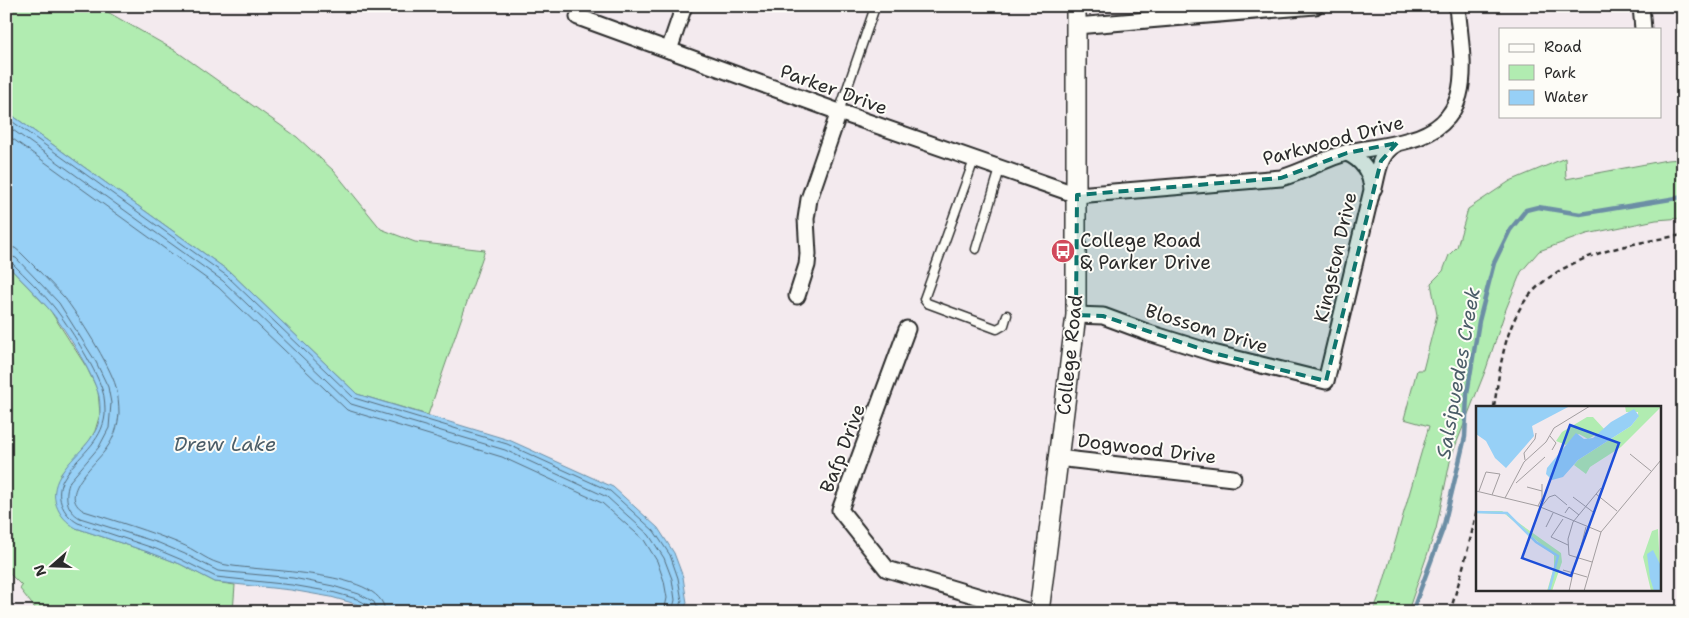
<svg xmlns="http://www.w3.org/2000/svg" width="1689" height="618" font-family="'Shantell Sans',sans-serif">
<style>
.green{fill:#b1ecb1;stroke:#6e8c6e}
.water{fill:#97d0f6;stroke:#6c8ea5}
.lines{fill:none;stroke-linecap:round;stroke-linejoin:round}
.shore{stroke:#566d7c;stroke-width:1}
.stream{stroke:#6c8ea5;stroke-width:4.5}
.service-casing{stroke:#2b2b2b;stroke-width:11}
.minor-casing{stroke:#2b2b2b;stroke-width:19}
.tertiary-casing{stroke:#2b2b2b;stroke-width:22}
.path{stroke:#2b2b2b;stroke-width:2.5;stroke-dasharray:5 4;stroke-linecap:butt}
.service{stroke:#fdfcf7;stroke-width:8}
.minor{stroke:#fdfcf7;stroke-width:15}
.tertiary{stroke:#fdfcf7;stroke-width:19}
.marked{fill:#0f766e;fill-opacity:0.2;stroke:#0f766e;stroke-width:4;stroke-dasharray:10 6;stroke-linejoin:round}
.labels{text-anchor:middle;stroke-width:4;stroke-linejoin:round;paint-order:stroke}
.street-label{font-size:19px;fill:#2b2b2b;stroke:#fdfcf7}
.poi-label{font-size:19px;fill:#2b2b2b;stroke:#fdfcf7;text-anchor:start}
.water-label{font-size:20px;font-style:italic;fill:#4b5d68;stroke:#fdfcf7}
.inset-river{fill:none;stroke:#97d0f6;stroke-width:2.5}
.inset-road{fill:none;stroke:#a39ea0;stroke-width:1}
.view{fill:#1d4ed8;fill-opacity:0.15;stroke:#1d4ed8;stroke-width:2.5}
.inset-edge{fill:none;stroke:#2b2b2b;stroke-width:2.5}
</style>
<rect width="100%" height="100%" fill="#f3eaee"/>
<filter id="ink" filterUnits="userSpaceOnUse"><feTurbulence type="fractalNoise" baseFrequency=".02" numOctaves="2"/><feDisplacementMap in="SourceGraphic" scale="10" xChannelSelector="R" yChannelSelector="G"/><feConvolveMatrix kernelMatrix="1 2 1 2 8 2 1 2 1" color-interpolation-filters="sRGB"/></filter>
<g filter="url(#ink)">
<!-- green -->
<g class="green">
<polygon points="6,6 97,6 176,51 297,137 334,171 381,229 415,242 485,250 428,415 357,394 230,272 6,111"/>
<polygon points="1565,158 1566,179 1667,160 1683,159 1683,218 1656,220 1587,234 1539,251 1521,272 1506,309 1486,369 1451,457 1436,529 1410,605 1411,612 1373,612 1381,591 1429,426 1404,419 1417,370 1423,370 1437,315 1431,283 1443,271 1449,255 1457,247 1468,209 1510,181"/>
<polygon points="6,264 50,310 87,368 98,391 100,414 95,431 90,440 60,475 76,528 154,554 180,564 215,582 235,585 233,612 38,612 20,589 22,586 6,570"/>
</g>
<!-- water -->
<path class="water" d="M6 111 230 272 357 394 509 440 613 487 658 528 674 553 683 577 687 603 682 612H371L356 604 331 597 291 590 215 582 180 564 154 554 76 528C57 517 48 496 60 476 72 454 99 441 100 413 100 405 100 397 97 390 90 369 63 325 48 308 35 293 20 279 6 264Z"/>
<g class="lines">
<!-- shore -->
<g class="shore">
<polyline points="6,117 227,276 354,398 507,444 610,491 654,531 670,555 678,578 682,601 678,612"/>
<polyline points="6,125 223,281 351,404 505,450 607,497 649,535 664,558 672,579 675,600 672,612"/>
<polyline points="6,134 218,287 347,410 502,457 602,503 644,540 657,561 664,581 667,598 664,612"/>
<path d="M6 247 15 248 21 253C35 267 50 282 64 297 78 315 110 365 116 387 118 395 119 404 119 413 118 427 114 438 106 449 96 464 56 495 84 511 116 521 149 531 181 544 194 549 205 559 218 563 249 573 384 567 385 612"/>
<path d="M6 255 16 258 59 303 96 362 108 387 111 403 109 428 99 447 70 481C64 496 66 510 80 518L159 543 185 554 218 571 293 578 333 586 359 594 374 602 378 612"/>
<path d="M6 261 12 263C26 277 41 291 54 307 69 326 94 366 102 389 105 397 105 407 105 415 102 443 77 456 64 478 54 495 62 514 78 523L156 549 182 560 216 577 292 585 332 592 357 599 368 605 371 608V612"/>
</g>
<!-- stream -->
<polyline class="stream" points="1412,612 1443,529 1465,437 1467,394 1479,321 1494,263 1510,230 1526,210 1538,207 1580,214 1683,197"/>
<!-- service casing -->
<g class="service-casing">
<g id="service">
<polyline points="839,112 874,10"/>
<polyline points="974,160 924,299 927,303 997,329 1004,325 1007,315"/>
<polyline points="976,249 1000,169"/>
</g>
</g>
<!-- minor casing -->
<g class="minor-casing">
<g id="minor">
<polyline points="1641,6 1643,29"/>
<path d="M578 17 839 112 1077 195 1281 178C1304 172 1325 158 1349 152 1369 148 1389 146 1409 140 1478 121 1462 62 1457 6"/>
<polyline points="1076,26 1315,6"/>
<polyline points="669,50 684,6"/>
<path d="M1374 188C1378 172 1379 153 1396 144"/>
<polyline points="797,296 807,265 808,254 806,219 809,199 839,112"/>
<path d="M1076 315 1103 316 1149 333 1213 353 1326 381 1372 190C1371 173 1363 160 1347 153"/>
<polyline points="907,329 840,510 887,569 1030,612"/>
<polyline points="1057,458 1233,478"/>
</g>
</g>
<!-- tertiary casing -->
<g class="tertiary-casing">
<polyline id="tertiary" points="1039,612 1076,315 1076,6"/>
</g>
<!-- path -->
<g class="path">
<path d="M1494 407C1499 376 1502 343 1517 314 1545 258 1626 244 1683 235"/>
<path d="M1450 612C1461 576 1471 540 1478 504"/>
</g>
<!-- service -->
<use href="#service" class="service"/>
<!-- minor -->
<use href="#minor" class="minor"/>
<!-- tertiary -->
<use href="#tertiary" class="tertiary"/>
</g>
</g>
<!-- marked area -->
<path class="marked" d="M1397 143 1381 161 1326 381 1213 353 1103 316 1076 315 1077 195 1281 178 1347 153Z"/>
<!-- icons -->
<defs>
<g id="bus-disc" transform="scale(1.25)"><circle r="9.5" fill="#d1495b" stroke="#fdfcf7"/><path d="M-5-6H5V4H4V6H2V4H-2V6H-4V4H-5ZM-3.5-4V0h7V-4ZM-3.5 1.2v1.5H-2V1.2ZM2 1.2v1.5H3.5V1.2Z" fill="#fff"/></g>
</defs>
<g fill-rule="evenodd">
<use href="#bus-disc" x="1063" y="251"/>
</g>
<g class="labels">
<!-- street labels -->
<g class="street-label">
<text transform="translate(834 89) rotate(20)" y="7">Parker Drive</text>
<text transform="translate(1333 140) rotate(-15)" y="7">Parkwood Drive</text>
<text transform="translate(1335 257) rotate(-77)" y="7">Kingston Drive</text>
<text transform="translate(1207 328) rotate(17)" y="7">Blossom Drive</text>
<text transform="translate(1069 355) rotate(-84)" y="7">College Road</text>
<text transform="translate(842 448) rotate(-69)" y="7">Bafp Drive</text>
<text transform="translate(1147 448) rotate(7)" y="7">Dogwood Drive</text>
</g>
<!-- poi labels -->
<g class="poi-label">
<text x="1080" y="247">College Road<tspan x="1080" dy="22">&amp; Parker Drive</tspan></text>
</g>
<!-- water labels -->
<g class="water-label">
<text transform="translate(1458 373) rotate(-80)" y="7">Salsipuedes Creek</text>
<text x="225" y="451">Drew Lake</text>
</g>
</g>
<!-- overview -->
<g transform="translate(1476 406)">
<rect width="185" height="185" fill="#f3eaee"/>
<path d="M149 0 185 1 145 41 114 61 110 68 98 59 102 54 155 20 162 11V6H150ZM111 11H117L129 24 112 33 103 28 90 39 80 35 86 26ZM0 105H26L85 147 86 156 76 185H71L78 161V149L29 108 0 107ZM182 123 185 183 175 185 167 151 176 125Z" fill="#b1ecb1"/>
<path d="M0 0H94L56 20 58 30 30 62 19 52 10 35 0 28ZM158 3 163 10 155 20 102 54 87 71 76 74 70 68 71 62 100 27 108 33 117 32 135 16ZM177 144 185 160V185H178L174 172 171 148Z" fill="#97d0f6"/>
<path class="inset-river" d="M0 106 31 107 60 136 82 150 73 185"/>
<path class="inset-road" d="M74 30 80 37 76 44M154 48 175 65M49 54 48 47 59 33 60 27M40 77 69 51M51 81 66 85M0 85 62 100 125 126M3 85 10 66 24 68 16 89M120 88 141 105M97 91 117 106M29 92 48 56 70 36 78 22 114 0M62 100 66 92V78M65 101 73 91 79 89 91 99M89 107 93 101 103 109M87 113 75 131 92 139M70 121 77 107M102 152 110 121M116 156 93 149 92 133 97 116 125 82M87 164 111 171M93 185 97 167M108 185 125 126 185 54"/>
<path class="view" d="M94 19 143 37 95 170 46 152Z"/>
<rect width="185" height="185" class="inset-edge"/>
</g>
<!-- margin -->
<rect width="1689" height="618" fill="none" stroke="#fdfcf7" stroke-width="25"/>
<rect x="12" y="12" width="1664" height="593" fill="none" stroke="#2b2b2b" stroke-width="2" filter="url(#ink)"/>
<!-- legend -->
<rect x="1499" y="28" width="162" height="90" fill="#fdfcf7" stroke="#a9a8a5"/>
<rect x="1509" y="44" width="25" height="8" fill="#fdfcf7" stroke="#a9a8a5"/>
<text x="1544" y="52" font-size="15" fill="#2b2b2b">Road</text>
<rect x="1509" y="65" width="25" height="15" fill="#b1ecb1" stroke="#a9a8a5"/>
<text x="1544" y="78" font-size="15" fill="#2b2b2b">Park</text>
<rect x="1509" y="90" width="25" height="15" fill="#97d0f6" stroke="#a9a8a5"/>
<text x="1544" y="102" font-size="15" fill="#2b2b2b">Water</text>
<!-- north arrow -->
<g transform="translate(52 566) rotate(250)" stroke="#fdfcf7" stroke-width="4" paint-order="stroke">
<path d="M0-4L9 19L0 12L-9 19Z" fill="#2b2b2b"/>
<text y="-8" font-size="14" font-weight="bold" text-anchor="middle" fill="#2b2b2b">N</text>
</g>
</svg>
